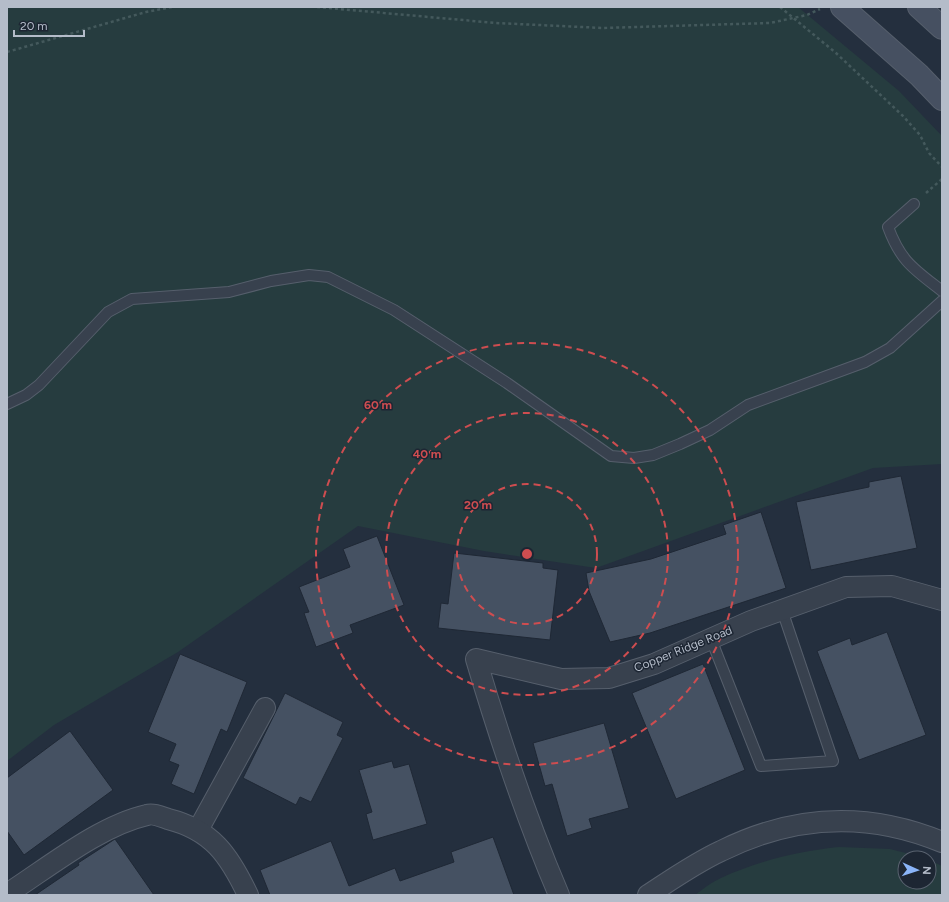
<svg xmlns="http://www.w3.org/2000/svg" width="949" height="902" font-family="Figtree,sans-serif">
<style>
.green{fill:#263c3f}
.building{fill:#455162;stroke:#1f2835}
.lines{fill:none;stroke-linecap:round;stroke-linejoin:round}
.service-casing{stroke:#565f6c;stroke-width:12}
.minor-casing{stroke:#565f6c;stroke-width:22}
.secondary-casing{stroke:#565f6c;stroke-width:24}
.path{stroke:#44595c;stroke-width:2.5;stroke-dasharray:3 3;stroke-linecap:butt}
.service{stroke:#38414e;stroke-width:10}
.minor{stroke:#38414e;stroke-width:20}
.secondary{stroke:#465061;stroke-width:22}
.ring{fill:none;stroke:#ce4d50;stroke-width:2;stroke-dasharray:7 5}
.labels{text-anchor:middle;stroke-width:3;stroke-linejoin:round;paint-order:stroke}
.street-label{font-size:12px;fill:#b4bcc9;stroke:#1d2633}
.centre{fill:#ce4d50;stroke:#1d2633;stroke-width:2}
.ring-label{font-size:12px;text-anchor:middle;font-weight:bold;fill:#ce4d50;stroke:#1d2633;stroke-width:3;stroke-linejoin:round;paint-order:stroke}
</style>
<rect width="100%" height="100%" fill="#242f3e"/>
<!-- green -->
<g class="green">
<polygon points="7,7 798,7 899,91 942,136 942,464 873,468 596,568 484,551 358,526 178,652 54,725 7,761"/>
<path d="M839 847 890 849 925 858H905V882H929V860L942 866V895H695C703 889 712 882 721 878 758 861 799 851 839 847Z"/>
</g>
<!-- building -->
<g class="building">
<polygon points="901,476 917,548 811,570 796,502 869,487 869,482"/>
<polygon points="761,512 786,588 650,633 610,642 589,591 586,573 651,559 726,534 723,525"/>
<polygon points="377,536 404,605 350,625 353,633 316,647 304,613 309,612 299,587 350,567 343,549"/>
<polygon points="454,553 543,563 543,568 558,570 550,640 438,628 441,603 448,604"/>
<polygon points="887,632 926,735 859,760 817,651 850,638 852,645"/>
<polygon points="180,654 247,682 227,732 221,729 194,794 171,784 179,765 169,761 176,744 148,732"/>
<polygon points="703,664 745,770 676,799 632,693"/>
<polygon points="285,693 343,722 337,735 343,738 311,802 300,797 296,805 243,778"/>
<polygon points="604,723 629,808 589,819 592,828 567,836 552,784 545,786 533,743"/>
<polygon points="70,731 113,790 24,855 7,831 7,778"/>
<polygon points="392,761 394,768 409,764 427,824 373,840 366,814 372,812 359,770"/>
<polygon points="493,837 514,895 270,895 260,870 331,841 349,886 395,868 400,881 454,862 451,852"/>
<polygon points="115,839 154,895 35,895 79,865 78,863"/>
</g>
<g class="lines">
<!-- service casing -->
<g class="service-casing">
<g id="service">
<path d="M914 204 888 227C901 262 914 269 942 291"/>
<polyline points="7,404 26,395 39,385 108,312 132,299 229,292 271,281 309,275 328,277 394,310 507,383 611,456 634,458 653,455 680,444 710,430 748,405 865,362 890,348 942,301"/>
<polyline points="711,639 761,766 833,761 782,610"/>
</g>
</g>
<!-- minor casing -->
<g class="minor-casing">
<g id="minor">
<polyline points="198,830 265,708"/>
<path d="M7 894C49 867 99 826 147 815 153 813 162 817 168 819 212 830 229 855 248 895"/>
<path d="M559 895C526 818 500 740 476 659L561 679 609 678 654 664 751 621 846 587 892 586 942 600"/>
<path d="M648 895C671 880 695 863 721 851 793 815 867 811 942 842"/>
</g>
</g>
<!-- secondary casing -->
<g class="secondary-casing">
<g id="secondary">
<polyline points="842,7 919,75 942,99"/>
<polyline points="919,7 942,28"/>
</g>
</g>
<!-- path -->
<g class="path">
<polyline points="317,7 496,23 603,28 770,23 807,15 820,9"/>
<polyline points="780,7 836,53 903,116 920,135 929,153 942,167"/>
<polyline points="7,52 146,12 172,7"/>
<polyline points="926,193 942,179"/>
</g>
<!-- service -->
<use href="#service" class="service"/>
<!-- minor -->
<use href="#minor" class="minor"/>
<!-- secondary -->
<use href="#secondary" class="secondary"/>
</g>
<!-- distance rings -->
<g class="ring">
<circle cx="527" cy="554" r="70"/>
<circle cx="527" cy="554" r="141"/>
<circle cx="527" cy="554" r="211"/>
</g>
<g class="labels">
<!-- street labels -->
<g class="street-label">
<text transform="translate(683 649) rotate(-22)" y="4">Copper Ridge Road</text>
</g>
</g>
<circle cx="527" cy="554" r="6" class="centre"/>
<g class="ring-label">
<text x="378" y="409">60 m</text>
<text x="427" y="458">40 m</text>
<text x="478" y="509">20 m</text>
</g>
<!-- border -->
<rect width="949" height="902" fill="none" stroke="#b4bcc9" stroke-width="16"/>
<!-- north arrow -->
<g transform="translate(917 870) rotate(93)"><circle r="19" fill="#1d2633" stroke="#59626f"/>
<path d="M0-3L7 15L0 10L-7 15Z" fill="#8ab4f8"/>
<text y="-6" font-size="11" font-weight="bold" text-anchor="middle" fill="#b4bcc9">N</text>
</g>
<!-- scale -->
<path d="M14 30v6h70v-6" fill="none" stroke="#b4bcc9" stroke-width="2"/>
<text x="20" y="30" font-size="12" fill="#b4bcc9" stroke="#1d2633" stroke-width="3" paint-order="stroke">20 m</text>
</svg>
